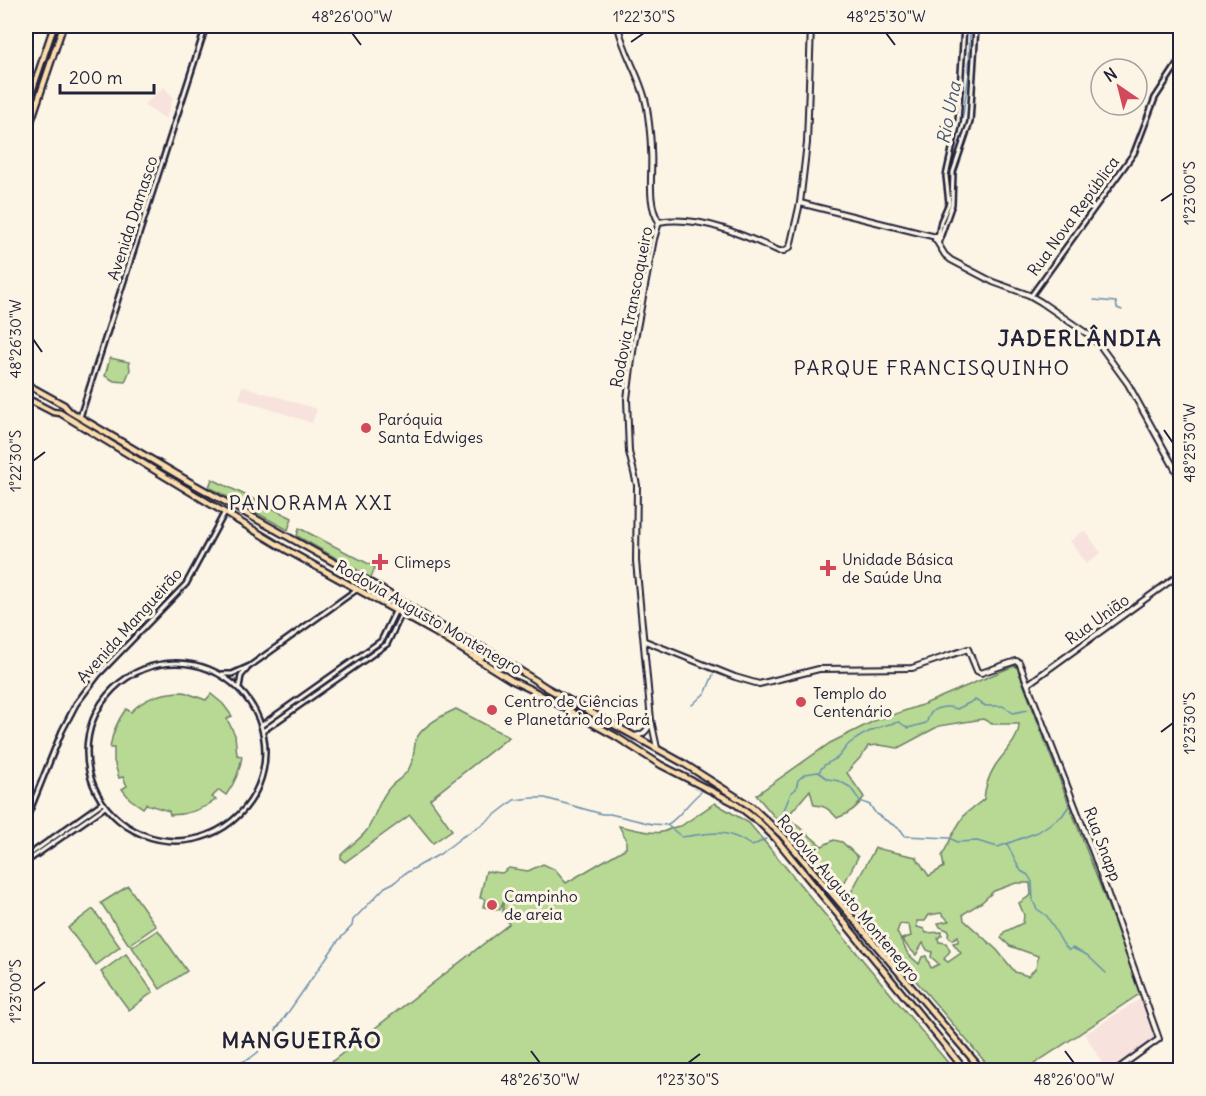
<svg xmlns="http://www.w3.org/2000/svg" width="1206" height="1096" font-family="Delius,sans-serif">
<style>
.built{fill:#f8e2de}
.green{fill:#b7d993;stroke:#6c7e67;stroke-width:1.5;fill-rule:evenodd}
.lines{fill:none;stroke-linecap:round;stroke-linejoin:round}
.stream{stroke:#698fad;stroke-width:1.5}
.tertiary-casing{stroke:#22223b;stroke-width:8}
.secondary-casing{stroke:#22223b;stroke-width:8}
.primary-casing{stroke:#22223b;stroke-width:9}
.tertiary{stroke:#fcf5e5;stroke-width:3}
.secondary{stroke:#fcf5e5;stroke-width:4}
.primary{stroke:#fbdcab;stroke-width:4.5}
.ticks{fill:none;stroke:#22223b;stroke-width:2}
.poi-dot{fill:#d1495b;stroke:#fcf5e5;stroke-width:2}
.labels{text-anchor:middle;stroke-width:6;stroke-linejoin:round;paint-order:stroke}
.street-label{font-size:16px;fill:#22223b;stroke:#fcf5e5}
.poi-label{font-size:16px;fill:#22223b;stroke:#fcf5e5;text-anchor:start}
.water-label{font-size:18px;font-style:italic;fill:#455874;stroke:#fcf5e5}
.quarter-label{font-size:20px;letter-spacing:1.5px;fill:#22223b;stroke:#fcf5e5}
.district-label{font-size:22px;font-weight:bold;letter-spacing:1.5px;fill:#22223b;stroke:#fcf5e5}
.neatline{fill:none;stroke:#22223b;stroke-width:2}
.ticks-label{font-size:15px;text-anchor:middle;fill:#22223b}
</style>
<rect width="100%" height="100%" fill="#fcf5e5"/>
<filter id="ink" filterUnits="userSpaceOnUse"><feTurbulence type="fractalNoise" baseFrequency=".0167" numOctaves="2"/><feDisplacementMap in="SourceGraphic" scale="12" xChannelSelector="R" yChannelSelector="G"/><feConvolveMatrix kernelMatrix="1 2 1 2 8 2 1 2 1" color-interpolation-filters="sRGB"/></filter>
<g filter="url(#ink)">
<!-- built -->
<g class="built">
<polygon points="164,87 173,97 166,119 144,105"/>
<polygon points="242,386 317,409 312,423 239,399"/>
<polygon points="1085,530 1101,553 1086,564 1070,541"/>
<polygon points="1143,997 1155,1039 1150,1045 1111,1070 1106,1070 1085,1034"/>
</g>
<!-- green -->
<g class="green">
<polygon points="110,358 129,362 130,370 125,382 114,381 105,376"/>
<polygon points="212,479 292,518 288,530 209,487"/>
<polygon points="299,528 375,567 371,578 297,536"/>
<path d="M1016 665 1141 993 1025 1070H992L847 900 875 848 916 857 929 876 944 867 942 856 955 830 965 814 984 799C985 787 988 777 995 766 1003 753 1019 741 1019 724H992L983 719 939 726 898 748 879 745 868 746C863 758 854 762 847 773L864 797C858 807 849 814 837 818 830 810 826 806 814 805L810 790 787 817 822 846 834 840 842 842 858 857 839 893 756 795 830 743 874 721 922 705ZM1016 883H1030L1031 895 1019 903 1024 915 1023 923 1004 932 1001 938 1010 946 1038 956 1036 968 1028 976 1015 972 997 950 964 920 963 914 982 902 994 891ZM941 913 949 921 938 923 940 927 949 931 948 936 952 940 958 936V942L953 943 961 953 948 962 944 959 950 951 946 943 939 942 938 938 942 935V932L926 933 924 929 917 927V921H925L929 915ZM900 924 909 925 911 936 902 939 907 946 916 955 923 943 927 950 932 952 931 957 939 964 931 968 926 956 922 957 919 964 908 954 897 932Z"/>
<path d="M184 692 206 700 211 694 223 704 232 716 227 719 235 735 237 755 242 756C240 771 235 783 226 795L219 790 212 797 216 800C201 810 187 815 170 815L169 811 146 804 143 808 130 799 122 789 127 786 123 777 119 778 114 761V748H110C112 733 117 721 126 709L131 712C145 697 164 692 184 692Z"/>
<path d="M456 709 509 737 430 799 452 830 433 843 410 815 345 862 341 859V855C349 846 360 840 367 830 376 816 379 798 391 786 397 780 404 777 408 770 415 760 413 749 416 740 421 726 443 715 456 709Z"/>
<path d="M715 803 749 823 954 1070H321L509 924 503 912V902L500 910 483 907 485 899 480 898 486 871 502 873 509 868 528 871 543 864 554 869 566 883 626 848V839L619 826C631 828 650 835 662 832 670 830 673 826 681 826Z"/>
<polygon points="128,886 156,926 129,945 101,903"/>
<polygon points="93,909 120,947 96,965 68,928"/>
<polygon points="158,930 187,971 160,989 132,947"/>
<polygon points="126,954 153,992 129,1010 101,972"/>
</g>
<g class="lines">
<!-- stream -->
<g class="stream">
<polyline points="951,200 948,176 963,115 969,73 970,26"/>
<polyline points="1094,300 1116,302 1117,308 1122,310"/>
<polyline points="692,705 706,692 713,675"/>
<path d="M819 772C824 763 829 763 837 758 842 754 845 747 850 743 864 733 881 725 899 722L908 728 926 723C928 720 928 716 931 713 936 706 950 706 957 709L975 700 986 706H1003L1013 713 1028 710"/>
<polyline points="779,822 791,793 796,789 798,780 805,774 818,772 828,779 839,781 850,787 860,801 870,805 876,814 901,830 905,836 950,838 957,842 977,841 998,847 1038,832 1062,816 1069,806"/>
<path d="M667 825C681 816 688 802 701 792"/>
<polyline points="1007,844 1021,871 1028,875 1032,882 1033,901 1037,909 1047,916 1063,944 1069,950 1072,948 1087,955 1106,973"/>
<path d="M223 1070 249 1059 257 1053 273 1034 338 941 352 926 353 920 385 887 395 882 404 874 440 854 462 837 483 824 514 800 532 798H545L602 814H610L652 824 667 825 682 837C714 833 724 827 752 846L766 839"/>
</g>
<!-- tertiary casing -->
<g class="tertiary-casing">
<g id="tertiary">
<polyline points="938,237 941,221 949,203 946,176 958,122 964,26"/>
<polyline points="940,238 952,204 953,172 970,122 976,26"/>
<polyline points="1031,296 1134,153 1155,98 1180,60"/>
<polyline points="80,417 206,26"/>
<circle cx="176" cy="752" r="89"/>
<polyline points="222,674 232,674 250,666 356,590"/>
<polyline points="239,687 241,676 247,669"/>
<polyline points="262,725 381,641 395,612"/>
<polyline points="263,731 387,644 401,615"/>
<polyline points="26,820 62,731 76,704 98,675 186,584 225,512"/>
<polyline points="26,857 102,803"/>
<polyline points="26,862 105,807"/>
</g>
</g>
<!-- secondary casing -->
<g class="secondary-casing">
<g id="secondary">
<path d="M618 26C624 55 642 78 647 108 649 122 651 136 651 150 653 172 646 202 659 222"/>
<polyline points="800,203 936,237"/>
<path d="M659 222C698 215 744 235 779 251H784L790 247 800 203 807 143 811 26"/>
<polygon points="936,237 940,238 938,242 935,240"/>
<polyline points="937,242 945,255 951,260 993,282 1029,295 1041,302 1089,335 1101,347 1128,384 1180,478"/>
<polyline points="645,641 735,677 759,684 819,669 912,668 968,649 977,671 981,673 1016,661 1019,662 1094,855 1159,1039 1116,1070"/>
<polyline points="1028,684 1180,574"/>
<path d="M634 736C644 735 648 730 651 721"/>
<polyline points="657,748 651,720 636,561 637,485 629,452 627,399 634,344 654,239 659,222"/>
</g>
</g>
<!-- primary casing -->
<g class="primary-casing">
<g id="primary">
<polyline points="26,109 54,26"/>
<polyline points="26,136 63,26"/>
<polyline points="26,384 64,405 69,411 188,481 378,587 443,627 496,655 547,688 683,763 752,807 782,835 982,1070"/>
<polyline points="26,398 53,412 60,413 285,549 434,632 511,680 532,690 615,736 661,765 733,802 759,822 776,839 965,1070"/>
<polyline points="475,655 482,657 484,653 483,648"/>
</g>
</g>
<!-- tertiary -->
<use href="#tertiary" class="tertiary"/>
<!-- secondary -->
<use href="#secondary" class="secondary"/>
<!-- primary -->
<use href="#primary" class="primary"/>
</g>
</g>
<!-- ticks -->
<path class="ticks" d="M352 33 361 45M886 33 895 45M631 42 644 33M1161 201 1173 193M33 339 42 352M1164 430 1173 443M33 461 45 452M1161 732 1173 723M33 991 45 982M531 1051 540 1063M1065 1051 1074 1063M688 1063 700 1054"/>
<!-- markers -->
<g class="poi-dot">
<circle cx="366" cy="428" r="6"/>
<path d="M377 553h6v6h6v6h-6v6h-6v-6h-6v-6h6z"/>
<path d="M825 559h6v6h6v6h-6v6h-6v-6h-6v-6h6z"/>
<circle cx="801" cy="702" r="6"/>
<circle cx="492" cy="710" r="6"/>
<circle cx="492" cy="905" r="6"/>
</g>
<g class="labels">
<!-- street labels -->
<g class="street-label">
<text transform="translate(1073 216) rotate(-54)" y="6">Rua Nova República</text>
<text transform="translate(132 218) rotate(-72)" y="6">Avenida Damasco</text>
<text transform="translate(631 307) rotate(-79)" y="6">Rodovia Transcoqueiro</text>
<text transform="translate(429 617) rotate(30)" y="6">Rodovia Augusto Montenegro</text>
<text transform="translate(1097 619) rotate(-36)" y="6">Rua União</text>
<text transform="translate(129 625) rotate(-48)" y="6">Avenida Mangueirão</text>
<text transform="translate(1103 844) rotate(69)" y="6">Rua Snapp</text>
<text transform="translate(849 898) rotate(50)" y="6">Rodovia Augusto Montenegro</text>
</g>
<!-- poi labels -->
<g class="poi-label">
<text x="378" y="425">Paróquia<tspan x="378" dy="18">Santa Edwiges</tspan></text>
<text x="842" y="565">Unidade Básica<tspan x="842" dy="18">de Saúde Una</tspan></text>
<text x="394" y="568">Climeps</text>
<text x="813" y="699">Templo do<tspan x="813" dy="18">Centenário</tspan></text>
<text x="504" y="707">Centro de Ciências<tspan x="504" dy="18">e Planetário do Pará</tspan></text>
<text x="504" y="902">Campinho<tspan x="504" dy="18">de areia</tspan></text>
</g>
<!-- water labels -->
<g class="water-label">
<text transform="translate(949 113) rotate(-79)" y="6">Rio Una</text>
</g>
<!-- quarter labels -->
<g class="quarter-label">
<text x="932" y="375">PARQUE FRANCISQUINHO</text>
<text x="311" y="510">PANORAMA XXI</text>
</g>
<!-- district labels -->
<g class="district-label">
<text x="1080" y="346">JADERLÂNDIA</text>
<text x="302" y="1048">MANGUEIRÃO</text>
</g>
</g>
<!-- margin -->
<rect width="1206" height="1096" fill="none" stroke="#fcf5e5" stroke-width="66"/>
<!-- north arrow -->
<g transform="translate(1119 87) rotate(325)"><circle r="28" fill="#fcf5e5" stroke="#a5a1a1" stroke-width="1.5"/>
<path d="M0-4.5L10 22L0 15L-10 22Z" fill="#d1495b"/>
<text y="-9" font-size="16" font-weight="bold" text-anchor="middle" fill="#22223b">N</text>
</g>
<!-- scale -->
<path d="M60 84v9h94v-9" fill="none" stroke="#22223b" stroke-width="3"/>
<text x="69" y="84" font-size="18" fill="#22223b" stroke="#fcf5e5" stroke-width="4.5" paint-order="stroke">200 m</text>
<rect x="33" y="33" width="1140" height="1030" class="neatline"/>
<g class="ticks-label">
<text x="352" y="22">48°26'00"W</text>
<text x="644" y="22">1°22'30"S</text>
<text x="886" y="22">48°25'30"W</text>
<text transform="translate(1190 193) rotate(-90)" y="5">1°23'00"S</text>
<text transform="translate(16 339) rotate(-90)" y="5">48°26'30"W</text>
<text transform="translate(1190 443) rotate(-90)" y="5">48°25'30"W</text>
<text transform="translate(16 461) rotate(-90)" y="5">1°22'30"S</text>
<text transform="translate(1190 723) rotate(-90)" y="5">1°23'30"S</text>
<text transform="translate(16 991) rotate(-90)" y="5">1°23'00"S</text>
<text x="540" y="1085">48°26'30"W</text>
<text x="688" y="1085">1°23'30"S</text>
<text x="1074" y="1085">48°26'00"W</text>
</g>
</svg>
